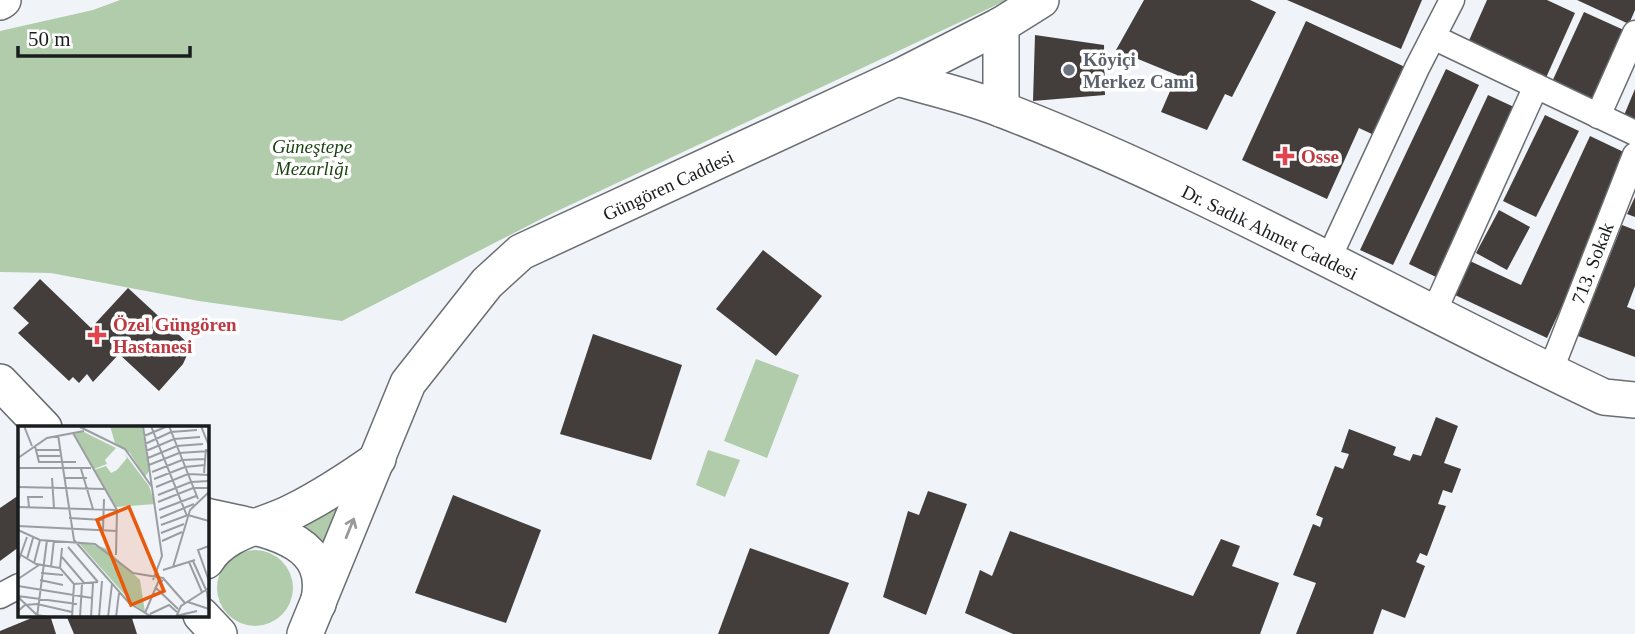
<svg xmlns="http://www.w3.org/2000/svg" width="1635" height="634" font-family="'Times New Roman',serif">
<style>
.green{fill:#b0ccaa}
.building{fill:#433e3c}
.lines{fill:none;stroke-linecap:round;stroke-linejoin:round}
.street-casing{stroke:#6a6d72;stroke-width:27}
.secondary-casing{stroke:#6a6d72;stroke-width:38}
.street{stroke:#fff;stroke-width:24}
.secondary{stroke:#fff;stroke-width:35}
.oneway{stroke:#98999a}
.worship-dot{fill:#6b7280;stroke:#fff;stroke-width:2.5}
.health-dot{fill:#e0444e;stroke:#fff;stroke-width:2.5}
.labels{text-anchor:middle;stroke-width:7;stroke-linejoin:round;paint-order:stroke}
.worship-label{font-size:19px;font-weight:bold;fill:#5b616d;stroke:#fff;text-anchor:start}
.park-label{font-size:19px;font-style:italic;fill:#1d4514;stroke:#fff}
.health-label{font-size:19px;font-weight:bold;fill:#be3a42;stroke:#fff;text-anchor:start}
.street-label{font-size:19px;fill:#1a1c1e;stroke:#fff}
.inset-road{fill:none;stroke:#9a9ea1;stroke-width:2}
.view{fill:#e8590c;fill-opacity:0.15;stroke:#e8590c;stroke-width:3.5}
.inset-edge{fill:none;stroke:#1a1c1e;stroke-width:3.5}
</style>
<rect width="100%" height="100%" fill="#f0f4f9"/>
<!-- green -->
<g class="green">
<polygon points="120,0 1007,0 553,213 342,321 199,301 51,273 0,272 0,31 93,10"/>
<polygon points="756,359 799,375 767,458 724,441"/>
<polygon points="708,450 740,460 725,497 696,485"/>
<polygon points="349,503 324,563 291,524"/>
<circle cx="255" cy="588" r="38"/>
</g>
<!-- building -->
<g class="building">
<polygon points="1144,0 1250,0 1276,12 1232,97 1225,94 1207,130 1161,112 1177,75 1116,50"/>
<polygon points="1287,0 1422,0 1401,49"/>
<polygon points="1487,0 1547,0 1575,13 1545,80 1467,45"/>
<polygon points="1577,0 1635,0 1635,10 1629,24"/>
<polygon points="1584,12 1626,31 1592,104 1551,84"/>
<polygon points="1306,21 1405,67 1374,135 1359,128 1327,199 1242,160"/>
<polygon points="1035,35 1104,45 1105,95 1033,101"/>
<polygon points="1446,69 1479,85 1393,265 1360,250"/>
<polygon points="1635,89 1635,126 1622,120"/>
<polygon points="1488,95 1514,107 1436,277 1409,264"/>
<polygon points="1545,115 1579,131 1536,217 1503,201"/>
<polygon points="1590,136 1632,156 1547,338 1455,295 1470,261 1521,285"/>
<polygon points="1635,197 1635,217 1627,214"/>
<polygon points="1499,210 1530,227 1507,270 1476,253"/>
<polygon points="1622,225 1635,230 1635,286 1627,307 1635,310 1635,357 1578,336"/>
<polygon points="763,250 822,296 776,356 716,309"/>
<polygon points="40,279 91,328 128,288 191,346 183,364 159,391 119,354 93,382 87,374 79,383 73,377 69,381 18,333 29,323 13,308"/>
<polygon points="593,334 682,365 651,460 560,434"/>
<polygon points="1436,417 1458,426 1444,463 1461,469 1452,493 1443,490 1438,504 1446,506 1427,556 1420,553 1416,562 1425,566 1405,618 1382,609 1373,634 1296,634 1316,583 1293,575 1313,524 1320,527 1323,518 1316,515 1335,466 1343,469 1349,454 1341,452 1349,429 1396,447 1393,455 1410,461 1413,454 1421,456"/>
<polygon points="928,491 967,504 926,615 883,597 908,511 919,515"/>
<polygon points="19,495 19,547 0,561 0,508"/>
<polygon points="453,495 541,530 506,623 415,593"/>
<polygon points="1010,531 1193,596 1221,539 1240,546 1232,566 1279,583 1260,634 1013,634 965,613 980,570 992,576"/>
<polygon points="750,548 849,583 829,634 718,634"/>
<polygon points="39,615 50,615 56,634 0,634 0,631"/>
<polygon points="66,615 131,615 137,634 74,634"/>
</g>
<g class="lines">
<!-- street casing -->
<g class="street-casing">
<g id="street">
<polyline points="1433,37 1635,133"/>
<polyline points="1598,116 1635,33"/>
<polyline points="1328,260 1417,68 1452,0"/>
<polyline points="1433,314 1536,86"/>
<polyline points="1550,372 1635,155"/>
<polyline points="0,596 19,586"/>
</g>
</g>
<!-- secondary casing -->
<g class="secondary-casing">
<g id="secondary">
<polyline points="0,2 3,0"/>
<path d="M897 78C932 88 969 96 1003 110 1211 190 1403 303 1604 397L1635 400"/>
<polyline points="1001,109 1001,25"/>
<polyline points="0,382 44,428"/>
<path d="M206 516C253 528 336 533 318 604"/>
<path d="M206 561C225 530 264 527 294 511 324 496 351 478 378 459"/>
<polyline points="201,615 219,634"/>
<polyline points="305,634 408,383 487,283 521,252 897,78 1001,25 1041,0"/>
</g>
</g>
<!-- street -->
<use href="#street" class="street"/>
<!-- secondary -->
<use href="#secondary" class="secondary"/>
</g>
<!-- one-way arrows -->
<defs><path id="oneway-shaft" d="M-6 0H5M1.5-3L5.5 0L1.5 3" fill="none" stroke-width="1.6" stroke-linecap="round" stroke-linejoin="round" transform="scale(1.75)"/></defs>
<use class="oneway" href="#oneway-shaft" transform="translate(350 528) rotate(-68)"/>
<!-- markers -->
<circle class="worship-dot" cx="1069" cy="70" r="7"/>
<g class="health-dot">
<path d="M1281.5 145.5h7v7h7v7h-7v7h-7v-7h-7v-7h7z"/>
<path d="M93.5 324.5h7v7h7v7h-7v7h-7v-7h-7v-7h7z"/>
</g>
<g class="labels">
<!-- worship labels -->
<g class="worship-label">
<text x="1083" y="66">Köyiçi<tspan x="1083" dy="22">Merkez Cami</tspan></text>
</g>
<!-- park labels -->
<g class="park-label">
<text x="312" y="153">Güneştepe<tspan x="312" dy="22">Mezarlığı</tspan></text>
</g>
<!-- health labels -->
<g class="health-label">
<text x="1301" y="163">Osse</text>
<text x="113" y="331">Özel Güngören<tspan x="113" dy="22">Hastanesi</tspan></text>
</g>
<!-- street labels -->
<g class="street-label">
<text transform="translate(668 185) rotate(-25)" y="7">Güngören Caddesi</text>
<text transform="translate(1270 232) rotate(26)" y="7">Dr. Sadık Ahmet Caddesi</text>
<text transform="translate(1592 263) rotate(-69)" y="7">713. Sokak</text>
</g>
</g>
<!-- overview -->
<g transform="translate(18 426)">
<rect width="191" height="191" fill="#f0f4f9"/>
<path d="M92 0H124L131 45 127 51 112 27 97 17ZM64 5 98 22 87 34 89 38 76 43 56 7ZM106 27 131 60 137 78 98 81 76 44 88 40 93 47 99 44 109 32ZM59 115 87 122 122 154 127 186 115 178Z" fill="#b0ccaa"/>
<path class="inset-road" d="M6 0 14 20M125 0 144 130 135 154M133 0 169 90M151 0 180 73M183 0 191 20M62 1 107 23 134 61M55 7 99 84 98 129M40 9 56 114 111 177 134 191M126 10 150 0M127 18 153 6 179 4M17 20 21 36H58M18 24H42M128 25 156 13 182 11M19 30H42M0 32 29 12 66 5M130 32 159 20 185 18M131 39 161 27 191 25M0 42H73M63 43 75 83M134 46 164 34 187 33M186 47 188 23M34 52 36 82M46 52H69M136 53 167 41 187 39M0 61 88 63M138 61 170 48 191 49M140 69 173 56 191 55M140 76 175 62H191M0 81 99 84M11 81 10 71H25M141 84 178 70M51 92 85 94M142 92 176 78M143 99 170 89 191 95M0 100 99 105M0 104 22 114 77 118 115 147 145 152 167 177M85 104 86 73M143 107 166 98M144 115 164 106M191 120 180 124 191 155M50 121 80 156M44 122 42 142 56 158M3 129 18 138 42 142M44 131 67 158M9 133 15 112M175 135 189 166 191 183M0 136 9 111M171 136 184 166M16 137 22 114M33 141 36 114M155 141 172 84 191 66M145 144 177 134M23 147 45 149M0 153 21 139M22 154 45 159M56 158 80 156M0 160 74 172M137 161 160 183M0 170 59 178M0 171 19 189 31 191M170 176 191 183M0 185 7 179 19 178 54 186M127 187 141 154 145 155M132 188 151 179 159 186M158 190 179 185M19 191 29 114M54 191 56 158M62 191 64 158M73 191 75 157M81 191 84 155M90 191 94 158M98 191 101 167M158 191 163 180 191 162"/>
<path class="view" d="M111 81 146 165 113 179 79 94Z"/>
<rect width="191" height="191" class="inset-edge"/>
</g>
<!-- scale -->
<path d="M18 46v10h172v-10" fill="none" stroke="#1a1c1e" stroke-width="3.5"/>
<text x="28" y="46" font-size="21" fill="#1a1c1e" stroke="#ffffff" stroke-width="5" paint-order="stroke">50 m</text>
</svg>
